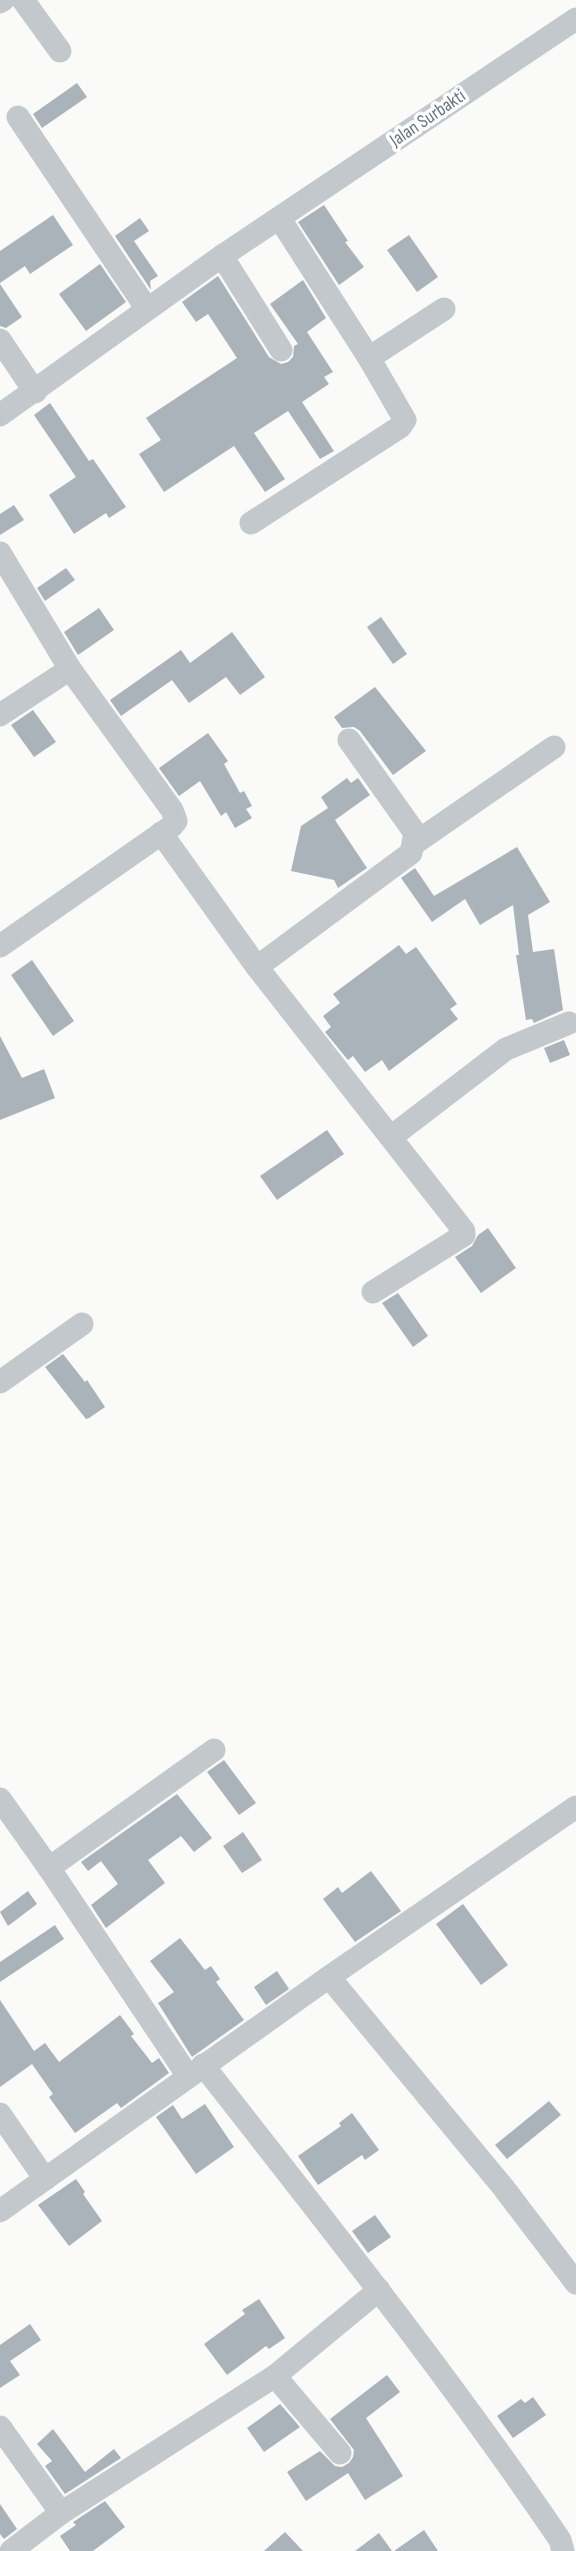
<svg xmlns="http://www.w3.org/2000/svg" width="576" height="2551" font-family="'Sofia Sans Condensed',sans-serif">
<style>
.building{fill:#aab3b9}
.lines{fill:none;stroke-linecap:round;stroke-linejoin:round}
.minor{stroke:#c3c8cc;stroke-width:23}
.labels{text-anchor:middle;stroke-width:7;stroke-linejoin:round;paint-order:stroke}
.street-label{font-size:19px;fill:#657683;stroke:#fff}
</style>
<rect width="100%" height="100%" fill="#fafaf8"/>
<!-- building -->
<g class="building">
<polygon points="77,83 87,97 42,128 33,114"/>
<polygon points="324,205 348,241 345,242 364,267 339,285 298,222"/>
<polygon points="53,215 73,245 30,274 25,266 0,283 0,251"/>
<polygon points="140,218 149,231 134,241 158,276 150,281 151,290 115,236"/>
<polygon points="409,235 438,277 417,292 387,250"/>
<polygon points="100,264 126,302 86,331 59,294"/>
<polygon points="218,276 269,357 281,364 288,362 293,357 294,346 298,344 270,304 303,280 326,318 307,332 333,372 324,377 329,384 302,402 334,451 320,459 288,411 254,433 285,479 265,492 234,446 164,492 139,454 161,440 146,418 237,358 208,314 196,322 182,302"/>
<polygon points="0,284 22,317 6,328 0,326"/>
<polygon points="50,403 89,461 93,459 126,507 109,518 106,513 74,534 49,495 76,477 34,415"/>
<polygon points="14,505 24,520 0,535 0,514"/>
<polygon points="66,568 75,580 45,601 37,588"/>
<polygon points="99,608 114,630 78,655 64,632"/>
<polygon points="381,617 407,654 393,664 367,627"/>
<polygon points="232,632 265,677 240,695 226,677 189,703 172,680 121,716 110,700 181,650 190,663"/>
<polygon points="375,687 426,751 393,775 360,731 354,727 342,728 334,717"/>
<polygon points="33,710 56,742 34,757 11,725"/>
<polygon points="208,733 228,761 224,764 240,793 244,791 252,806 246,809 252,818 235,828 226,812 221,816 200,781 179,796 159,768"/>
<polygon points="347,778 351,783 358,778 370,795 335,820 367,868 338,888 334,880 291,871 301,826 328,808 321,797"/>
<polygon points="517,847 550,902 528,915 533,952 554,949 563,1010 534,1023 532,1019 526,1020 516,955 519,955 513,905 480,925 465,899 432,922 401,878 415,868 434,896"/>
<polygon points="399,945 406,954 416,947 457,1004 450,1009 458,1019 389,1071 382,1060 365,1072 353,1056 348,1060 325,1032 331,1027 323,1016 340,1003 333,994"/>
<polygon points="32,960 74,1021 53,1036 11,975"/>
<polygon points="0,1036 22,1078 44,1069 55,1098 0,1120"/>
<polygon points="564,1040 570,1055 550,1063 544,1048"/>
<polygon points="327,1130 344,1154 277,1200 260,1176"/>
<polygon points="488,1228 516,1268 481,1293 455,1257 472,1246 478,1235"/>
<polygon points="398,1293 428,1336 413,1347 382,1303"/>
<polygon points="63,1354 85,1382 87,1380 105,1407 89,1418 86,1419 45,1367"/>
<polygon points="224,1760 256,1803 239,1815 207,1772"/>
<polygon points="177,1794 212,1838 194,1852 181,1836 148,1860 165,1883 106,1928 91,1905 118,1884 101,1861 88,1871 81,1862"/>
<polygon points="243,1832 262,1860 242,1873 223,1846"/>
<polygon points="371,1871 401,1911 355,1942 323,1899 338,1887 342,1893"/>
<polygon points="28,1891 37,1904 8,1926 0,1912"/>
<polygon points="463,1904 508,1965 481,1985 436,1924"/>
<polygon points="55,1925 64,1939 0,1982 0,1962"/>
<polygon points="180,1938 205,1970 211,1966 220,1979 216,1982 244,2020 192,2057 158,2003 174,1992 150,1961"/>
<polygon points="277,1971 289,1989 266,2005 254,1987"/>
<polygon points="0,2000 34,2051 45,2043 59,2062 120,2015 134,2034 131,2036 152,2063 159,2058 169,2073 121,2108 117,2103 75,2133 49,2097 53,2094 32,2064 0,2087"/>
<polygon points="549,2101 561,2115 507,2159 495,2145"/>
<polygon points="205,2104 234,2147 196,2174 156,2117 173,2105 182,2119"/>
<polygon points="352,2113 379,2150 365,2160 362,2155 318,2185 298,2156 341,2126 339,2123"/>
<polygon points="76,2179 85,2192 83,2194 102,2221 69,2246 38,2205"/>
<polygon points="375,2215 391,2237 368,2253 352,2231"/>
<polygon points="259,2299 285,2338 269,2349 266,2346 227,2375 204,2344 245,2314 242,2310"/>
<polygon points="30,2324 41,2340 10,2361 20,2375 0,2388 0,2345"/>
<polygon points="387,2375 400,2392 366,2418 403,2476 365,2500 348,2473 306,2501 287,2472 320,2451 335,2466 342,2467 349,2463 353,2457 354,2450 330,2419"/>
<polygon points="533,2397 546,2415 513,2438 497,2416 521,2399 525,2403"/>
<polygon points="280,2404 300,2427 264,2452 247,2428"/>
<polygon points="53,2429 85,2472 114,2449 121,2458 65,2494 45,2466 52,2461 37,2444"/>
<polygon points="105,2501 125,2527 93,2551 70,2551 60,2536 76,2525 73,2522"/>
<polygon points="0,2504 17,2529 4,2539 0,2534"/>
<polygon points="424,2530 438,2551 394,2551"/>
<polygon points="285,2532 303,2551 264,2551"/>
<polygon points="379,2533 392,2551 355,2551"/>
</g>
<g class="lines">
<!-- minor -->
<g class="minor">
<polyline points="23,0 60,51"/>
<polyline points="0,2 3,0"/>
<polyline points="18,117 147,309"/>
<polyline points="222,256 281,350"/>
<polyline points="0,340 35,392"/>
<polyline points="369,358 444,309"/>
<polyline points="0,415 222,256 576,19"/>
<polyline points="251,523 400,427 405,420 369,358 280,219"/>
<polyline points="0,553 70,669 172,810 176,821 172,826 0,946"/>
<polyline points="0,715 70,669"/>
<polyline points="161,833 257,967 464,1231 464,1235 373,1292"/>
<polyline points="415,843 554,747"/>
<polyline points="257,967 411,853 415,833 349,740"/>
<polyline points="391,1137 506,1049 569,1023"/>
<polyline points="0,1382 82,1324"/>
<polyline points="0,1799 49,1868 188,2076"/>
<polyline points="49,1868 214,1750"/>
<polyline points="329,1977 503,2187 576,2283"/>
<path d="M203 2065C325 2221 449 2376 560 2540L563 2551"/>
<polyline points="0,2114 45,2179"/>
<polyline points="0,2211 329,1977 576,1807"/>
<polyline points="275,2376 340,2453"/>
<polyline points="0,2427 61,2513 11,2551"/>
<polyline points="61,2513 275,2376 379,2290"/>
</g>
</g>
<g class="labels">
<!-- street labels -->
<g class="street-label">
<text transform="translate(427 117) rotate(-34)" y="7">Jalan Surbakti</text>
</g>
</g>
</svg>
